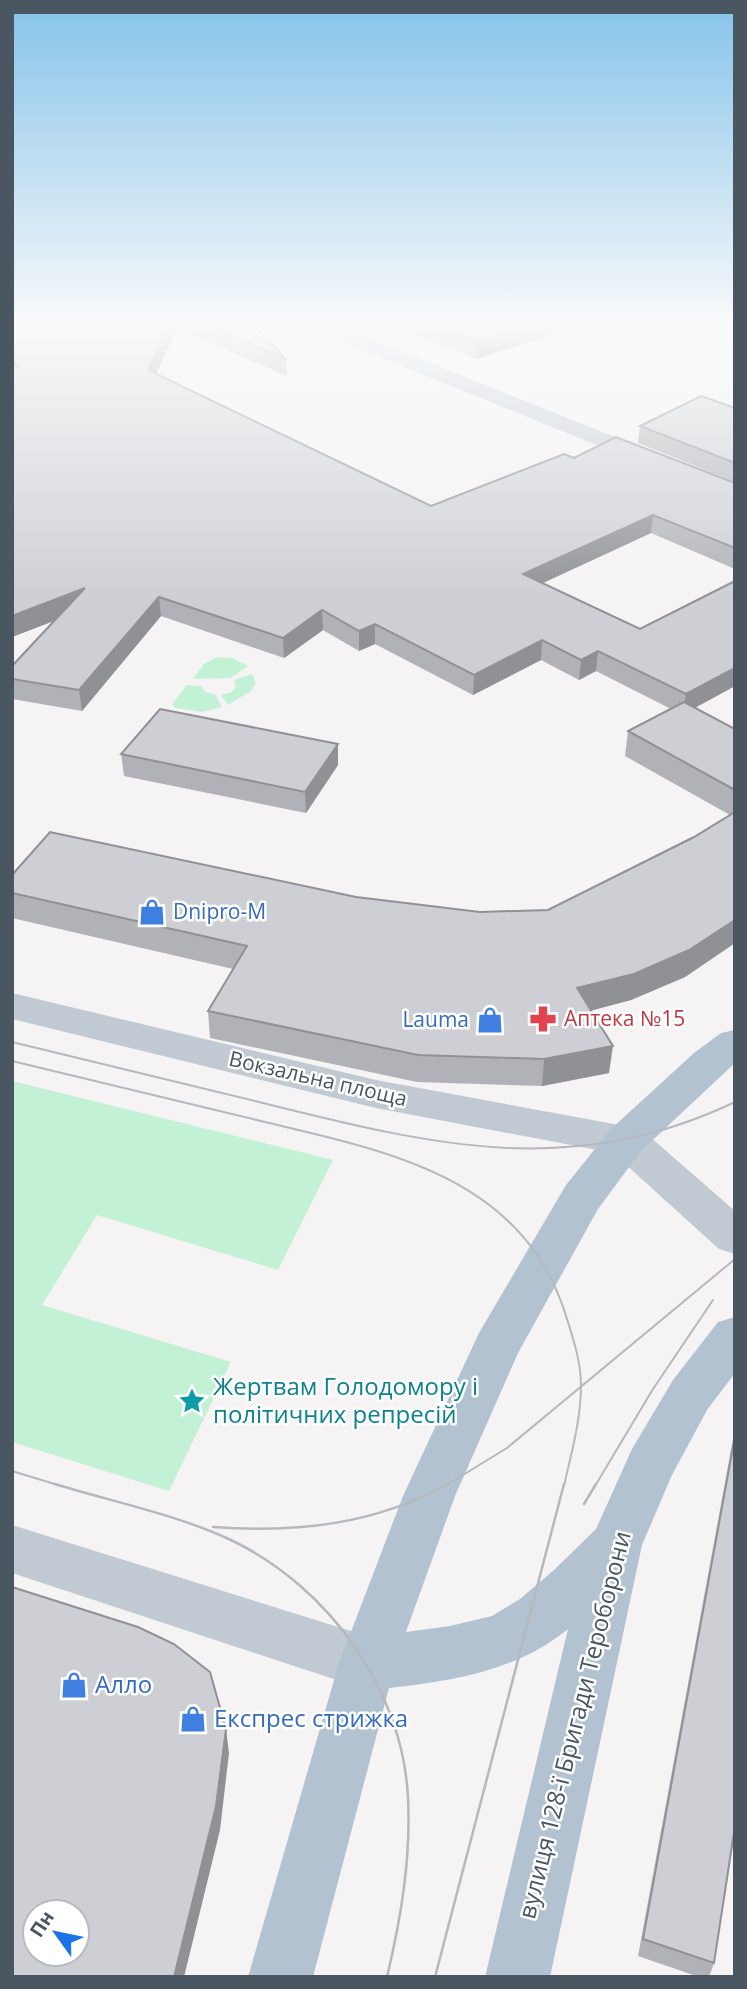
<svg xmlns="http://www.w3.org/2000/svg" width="747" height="1989" font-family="'Open Sans',sans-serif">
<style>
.green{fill:#c3f1d5}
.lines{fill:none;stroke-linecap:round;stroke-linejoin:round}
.tertiary{fill:#c1cad2;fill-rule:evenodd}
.secondary{fill:#c1cbd6;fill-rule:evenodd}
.primary{fill:#b3c2d1;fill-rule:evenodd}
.tram-far1{stroke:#b5b8bd;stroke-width:2}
.tram{stroke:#b5b8bd;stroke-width:2.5}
.wall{fill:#b0b2b7}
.shaded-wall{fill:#909195}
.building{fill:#cdcfd5;stroke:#909195;stroke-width:2;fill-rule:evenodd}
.labels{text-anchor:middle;stroke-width:5;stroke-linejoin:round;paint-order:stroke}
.shop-label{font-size:21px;fill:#366cbe;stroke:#fff;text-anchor:start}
.health-label{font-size:21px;fill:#be3a42;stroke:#fff;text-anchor:start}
.street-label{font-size:21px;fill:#4a5661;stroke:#fff}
.near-culture-label{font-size:24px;fill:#0d838f;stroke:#fff;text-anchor:start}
.near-shop-label{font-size:24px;fill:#366cbe;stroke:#fff;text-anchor:start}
.near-street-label{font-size:24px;fill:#4a5661;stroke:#fff}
</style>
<rect width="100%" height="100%" fill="#f5f3f3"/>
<!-- green -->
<g class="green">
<polygon points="217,657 232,658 248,666 230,678 193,679 204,664"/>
<polygon points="252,674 256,683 251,691 228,705 221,695 232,692 236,686 234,680"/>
<polygon points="187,685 201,686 205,692 215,694 222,707 202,712 175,708 172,704"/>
<polygon points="12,1081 333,1160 278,1270 97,1215 42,1305 231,1362 169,1491 12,1442"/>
</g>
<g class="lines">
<!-- tertiary -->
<g class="tertiary">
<polygon points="12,993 376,1080 641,1129 735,1211 735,1254 719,1249 613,1153 376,1108 12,1019"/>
<polygon points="12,1525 367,1636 387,1644 395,1663 387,1682 367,1690 12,1573"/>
</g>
<!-- secondary -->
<polygon class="secondary" points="299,322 328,322 735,485 735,501 302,326"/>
<!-- primary -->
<path class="primary" d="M735 1030V1063L641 1151 598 1209 518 1353 455 1496 406 1632 450 1626 492 1616 520 1599 554 1570 596 1529 632 1449 673 1380 718 1322 735 1317V1373L707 1410 672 1475 642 1545 550 1977H485L568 1629C517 1671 452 1681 389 1688L313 1977H248L339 1663 403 1496 479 1333 566 1185 611 1129 694 1053 721 1033Z"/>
<!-- tram-far1 -->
<g class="tram-far1">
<path d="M12 1042C95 1062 177 1082 259 1102 429 1144 568 1181 735 1102"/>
<path d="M12 1061C96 1081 181 1102 265 1122 391 1152 525 1178 567 1319 574 1341 581 1363 581 1386 581 1420 571 1454 564 1486"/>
<polyline points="12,1471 61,1486"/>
<polyline points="445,1486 507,1448 735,1259"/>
<polyline points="595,1486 653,1389 713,1300"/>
</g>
<!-- tram -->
<g class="tram">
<path d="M55 1484C113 1502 179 1515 233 1541 329 1588 403 1690 408 1798 411 1859 401 1918 387 1977"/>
<polyline points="584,1504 596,1484"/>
<path d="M213 1527C296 1533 374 1525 448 1484"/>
<polyline points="435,1977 564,1484"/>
</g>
</g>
<!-- wall -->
<g class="wall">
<polygon points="12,322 250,322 286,359 287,376 177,328 156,374 431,506 574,458 735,483 735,569 651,533 543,583 640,629 735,581 735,686 695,708 735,729 735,943 685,977 631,1000 591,1010 609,1073 542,1086 417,1082 210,1038 208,1011 233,969 12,918 12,875 356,897 480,912 548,910 694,837 730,815 625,756 628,731 671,709 596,671 579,680 541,660 473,695 375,644 359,651 323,630 284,658 161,616 82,711 12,699 12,666 54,621 12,637"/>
<polygon points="411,322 589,322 477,359 410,333"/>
<polygon points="704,322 735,322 735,332"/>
<polygon points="735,408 735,482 638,443 640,426"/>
<polygon points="121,754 338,765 306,813 124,776"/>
<polygon points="735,1428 735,1826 714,1963 709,1977 699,1977 638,1956"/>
</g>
<!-- shaded-wall -->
<g class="shaded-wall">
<polygon points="171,322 177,322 177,328 150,387 148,370"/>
<polygon points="535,322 589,322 477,359 478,341"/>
<polygon points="653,515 651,533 521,593 523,574"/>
<polygon points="85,588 87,608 12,637 12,616"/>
<polygon points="159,597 161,616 82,711 79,690"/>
<polygon points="322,610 323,630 284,658 283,638"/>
<polygon points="375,624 375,644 359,651 359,631"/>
<polygon points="542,640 541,660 473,695 474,675"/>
<polygon points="598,651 596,671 579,680 581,660"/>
<polygon points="735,668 735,686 683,714 686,694"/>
<polygon points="338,744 338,765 306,813 305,792"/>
<polygon points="735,920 735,943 685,977 631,1000 575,1015 577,988"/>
<polygon points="613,1046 609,1073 542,1086 544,1059"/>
<polygon points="226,1729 229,1753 220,1830 184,1977 174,1977"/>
</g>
<!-- building -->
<g class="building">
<polygon points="12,322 171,322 148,370 431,506 564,454 574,458 616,437 735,483 735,548 653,515 523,574 640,629 735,581 735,668 686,694 598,651 581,660 542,640 474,675 375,624 359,631 322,610 283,638 159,597 79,690 12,679 12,666 85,588 12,616 12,365 19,366 12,362"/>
<polygon points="200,322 250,322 286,359"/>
<polygon points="429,322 535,322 478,341"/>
<polygon points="701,396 735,408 735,463 640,426"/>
<polygon points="684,702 735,729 735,790 628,731"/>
<polygon points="160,709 338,744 305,792 121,754"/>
<polygon points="735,812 735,920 689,950 634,974 577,988 613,1046 544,1059 418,1055 208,1011 247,946 12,893 12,875 50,832 356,897 480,912 548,910 694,837"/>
<polygon points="735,1436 735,1826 714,1963 643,1939"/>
<path d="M12 1587 138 1627 174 1644 210 1672 226 1729 216 1806 174 1977H12ZM35 1912H77V1954H35Z"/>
</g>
<!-- sky -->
<linearGradient id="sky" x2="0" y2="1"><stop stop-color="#85c3ea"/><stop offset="0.54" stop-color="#fafafa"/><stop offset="1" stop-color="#fafafa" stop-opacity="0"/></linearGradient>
<rect width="747" height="601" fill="url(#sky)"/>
<!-- icons -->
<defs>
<g id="shop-bare" transform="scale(2.1)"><path d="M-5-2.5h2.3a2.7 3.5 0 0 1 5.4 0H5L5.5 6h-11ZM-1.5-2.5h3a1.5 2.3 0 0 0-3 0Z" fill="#3f7fe0" stroke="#fff" stroke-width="2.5" paint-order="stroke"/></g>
<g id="pharmacy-bare" transform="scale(2.1)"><path d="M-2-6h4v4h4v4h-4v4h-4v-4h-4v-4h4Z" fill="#e0444e" stroke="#fff" stroke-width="2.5" paint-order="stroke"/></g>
<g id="sight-bare" transform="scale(2.1)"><path d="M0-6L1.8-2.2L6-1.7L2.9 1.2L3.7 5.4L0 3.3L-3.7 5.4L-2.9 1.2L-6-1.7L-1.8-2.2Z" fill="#0f9aa8" stroke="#fff" stroke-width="2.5" paint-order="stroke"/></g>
</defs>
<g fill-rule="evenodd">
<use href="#shop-bare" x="152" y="912"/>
<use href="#pharmacy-bare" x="543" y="1019"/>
<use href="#shop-bare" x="490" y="1020"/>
<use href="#sight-bare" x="192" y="1401"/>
<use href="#shop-bare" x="74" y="1685"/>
<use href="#shop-bare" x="193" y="1719"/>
</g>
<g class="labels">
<!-- shop labels -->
<g class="shop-label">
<text x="173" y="919">Dnipro-M</text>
<text x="469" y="1027" text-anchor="end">Lauma</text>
</g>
<!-- health labels -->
<g class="health-label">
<text x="564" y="1026">Аптека №15</text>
</g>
<!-- street labels -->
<g class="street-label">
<text transform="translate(318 1079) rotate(13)" y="7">Вокзальна площа</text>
</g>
<!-- near-culture labels -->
<g class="near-culture-label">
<text x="213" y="1395">Жертвам Голодомору і<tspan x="213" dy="28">політичних репресій</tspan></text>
</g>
<!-- near-shop labels -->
<g class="near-shop-label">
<text x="95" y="1693">Алло</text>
<text x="214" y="1727">Експрес стрижка</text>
</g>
<!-- near-street labels -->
<g class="near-street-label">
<text transform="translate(575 1725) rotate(-76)" y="8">вулиця 128-ї Бригади Тероборони</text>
</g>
</g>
<!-- border -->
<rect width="747" height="1989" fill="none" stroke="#4a5661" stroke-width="28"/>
<!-- north arrow -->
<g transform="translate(56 1933) rotate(303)"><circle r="33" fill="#ffffff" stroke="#b7bbc0" stroke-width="2"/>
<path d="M0-5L12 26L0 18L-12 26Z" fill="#1a73e8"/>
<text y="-10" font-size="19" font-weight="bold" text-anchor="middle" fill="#4a5661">Пн</text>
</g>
</svg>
